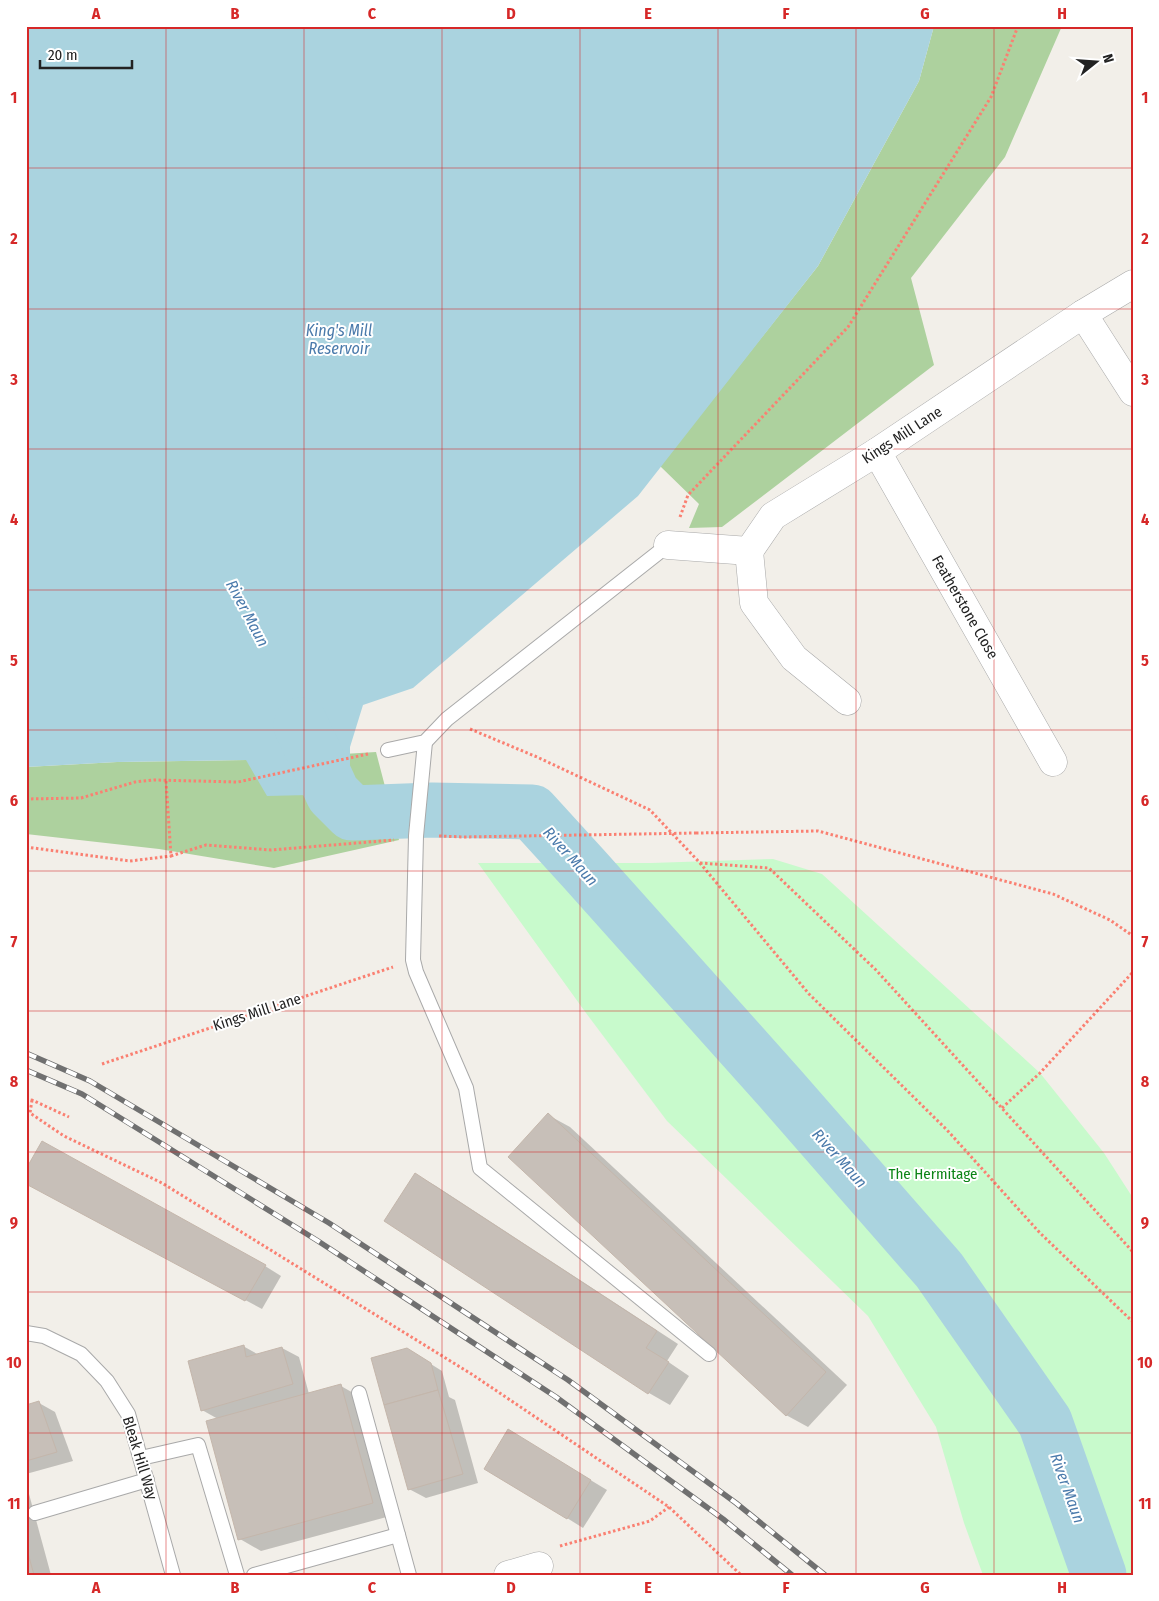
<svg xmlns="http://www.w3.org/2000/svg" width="1159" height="1601" font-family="'Fira Sans Condensed',sans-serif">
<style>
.forest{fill:#add19e}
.park{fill:#c8facc}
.water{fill:#aad3df}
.shadow{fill:#0003}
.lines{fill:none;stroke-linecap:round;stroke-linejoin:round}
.river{stroke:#aad3df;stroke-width:55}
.building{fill:#c7bfb8;stroke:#c4b6ab}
.lane-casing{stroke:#a9a9a9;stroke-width:16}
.street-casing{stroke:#a9a9a9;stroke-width:29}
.path{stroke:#fa8072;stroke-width:3;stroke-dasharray:2.5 2.5;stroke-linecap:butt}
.lane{stroke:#fff;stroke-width:14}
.street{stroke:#fff;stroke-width:28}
.rail-casing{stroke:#707070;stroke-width:5.5}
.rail{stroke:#fff;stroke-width:4;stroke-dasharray:11;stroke-linecap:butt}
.path-bridge{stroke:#fa8072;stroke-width:3;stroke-dasharray:2.5 2.5;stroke-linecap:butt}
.grid{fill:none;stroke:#d62828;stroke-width:1;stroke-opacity:0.55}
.labels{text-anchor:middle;stroke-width:4;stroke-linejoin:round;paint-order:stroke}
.street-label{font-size:15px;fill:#222;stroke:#fff}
.park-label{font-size:15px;fill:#0c8416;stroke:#fff}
.water-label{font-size:16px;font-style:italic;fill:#4a7aab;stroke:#fff}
.neatline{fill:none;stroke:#d62828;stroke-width:2}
.grid-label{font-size:16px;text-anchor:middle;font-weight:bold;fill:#d62828}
</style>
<rect width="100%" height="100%" fill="#f2efe9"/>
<!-- forest -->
<g class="forest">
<polygon points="934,26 1062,26 1005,157 911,278 934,365 722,527 689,528 699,504 660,466 818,266 919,81"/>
<polygon points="376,752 399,840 274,868 159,849 26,834 26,767 117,762 247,760"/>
</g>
<!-- park -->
<polygon class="park" points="773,859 822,874 1040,1073 1104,1153 1133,1198 1133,1575 983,1575 964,1523 936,1427 868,1316 667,1121 586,1013 478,863 651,863"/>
<!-- water -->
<polygon class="water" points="26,26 934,26 919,81 818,266 638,496 413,688 363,705 350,747 350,794 267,796 246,760 117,762 26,767"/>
<!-- shadow -->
<g class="shadow">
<polygon points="548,1115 570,1127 847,1385 808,1427 786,1415"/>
<polygon points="415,1174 436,1186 678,1344 667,1361 689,1376 670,1405 649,1393"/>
<polygon points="38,1189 265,1266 281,1276 262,1309"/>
<polygon points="243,1346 259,1355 282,1348 299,1357 309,1394 341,1386 362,1398 394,1515 261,1551 240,1539 218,1419 202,1410"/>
<polygon points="418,1356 442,1371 449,1397 455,1400 478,1483 426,1498 409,1489"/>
<polygon points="39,1403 55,1412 73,1461 26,1474 26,1406"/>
<polygon points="524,1440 607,1490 583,1528 567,1518"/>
<polygon points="26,1492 29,1494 51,1575 26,1575"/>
</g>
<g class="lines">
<!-- river -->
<polyline class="river" points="301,725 333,794 352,813 432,810 532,812 584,869 779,1087 939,1270 1045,1422 1099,1575"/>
</g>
<!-- building -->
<g class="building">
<polygon points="548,1113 826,1372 786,1416 508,1157"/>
<polygon points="42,1141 266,1265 245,1301 26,1184 26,1169"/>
<polygon points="415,1173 657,1331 646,1348 669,1362 648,1394 384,1221"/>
<polygon points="244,1345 246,1357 282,1347 293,1384 201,1411 188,1361"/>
<polygon points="407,1348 431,1363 438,1390 384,1405 371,1358"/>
<polygon points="341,1384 373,1503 238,1540 206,1421"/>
<polygon points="438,1390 463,1474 408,1490 384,1405"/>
<polygon points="39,1401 57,1452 26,1461 26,1405"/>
<polygon points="508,1429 591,1480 567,1519 484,1469"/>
<polygon points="26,1546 34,1575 26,1575"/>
</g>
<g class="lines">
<!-- lane casing -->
<g class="lane-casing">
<g id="lane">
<polyline points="425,742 416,836 413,960 416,972 466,1088 480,1168 709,1354"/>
<polyline points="388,750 425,742 447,719 668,545"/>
<polyline points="26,1333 44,1336 81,1354 107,1381 128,1414 173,1575"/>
<polyline points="359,1393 409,1575"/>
<polyline points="141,1458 198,1445 237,1575"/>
<polyline points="35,1513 147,1480"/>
<polyline points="254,1575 398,1535"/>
</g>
</g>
<!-- street casing -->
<g class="street-casing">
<g id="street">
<polyline points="1083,314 1133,392"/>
<polyline points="877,452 1053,762"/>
<polyline points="668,545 749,551 773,516 877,452 1083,314 1133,284"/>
<polyline points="749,551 754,603 794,658 847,701"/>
<polyline points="508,1575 539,1566"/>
</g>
</g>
<!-- path -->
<g class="path">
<polyline points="680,517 688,495 848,327 991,97 1018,26"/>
<polyline points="470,729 537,757 650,810 700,863 809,994 947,1130 1040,1233 1133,1322"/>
<polyline points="166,781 171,856 206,845 271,850 394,840"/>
<polyline points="26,799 81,798 135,782 154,780 238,782 368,754"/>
<polyline points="696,833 818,831 1053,894 1110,920 1133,936"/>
<polyline points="439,836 464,837"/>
<polyline points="26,847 130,861 171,856"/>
<polyline points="700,863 769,868 876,970 1133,1252"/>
<polyline points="102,1064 393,967"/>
<polyline points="32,1100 30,1113 64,1136 162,1183 473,1375 669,1507 741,1575"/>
<polyline points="26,1101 32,1100 69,1117"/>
<polyline points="1002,1108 1040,1073 1133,972"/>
<polyline points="560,1546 650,1521 669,1507"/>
</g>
<!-- lane -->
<use href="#lane" class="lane"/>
<!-- street -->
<use href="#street" class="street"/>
<!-- rail casing -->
<g class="rail-casing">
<g id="rail">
<polyline points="26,1053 90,1081 329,1223 568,1380 736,1503 825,1575"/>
<polyline points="26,1070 82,1094 318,1241 556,1397 723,1519 792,1575"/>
</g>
</g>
<!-- rail -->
<use href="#rail" class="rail"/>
<!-- path-bridge -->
<polyline class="path-bridge" points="464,837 696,833"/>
</g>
<!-- grid -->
<path class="grid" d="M166 26V1575M304 26V1575M442 26V1575M580 26V1575M718 26V1575M856 26V1575M994 26V1575M26 168H1133M26 309H1133M26 449H1133M26 590H1133M26 730H1133M26 871H1133M26 1011H1133M26 1152H1133M26 1292H1133M26 1433H1133"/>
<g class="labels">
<!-- street labels -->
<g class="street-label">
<text transform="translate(902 435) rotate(-33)" y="5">Kings Mill Lane</text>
<text transform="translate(965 607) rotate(60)" y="5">Featherstone Close</text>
<text transform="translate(257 1012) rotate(-18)" y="5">Kings Mill Lane</text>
<text transform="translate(140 1458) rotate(73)" y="5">Bleak Hill Way</text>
</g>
<!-- park labels -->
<g class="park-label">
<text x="933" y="1179">The Hermitage</text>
</g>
<!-- water labels -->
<g class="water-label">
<text x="339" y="336">King's Mill<tspan x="339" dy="18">Reservoir</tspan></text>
<text transform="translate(248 613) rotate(62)" y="6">River Maun</text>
<text transform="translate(571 856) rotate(48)" y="6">River Maun</text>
<text transform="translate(840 1158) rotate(48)" y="6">River Maun</text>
<text transform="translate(1068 1488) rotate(70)" y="6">River Maun</text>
</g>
</g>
<!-- border -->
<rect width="1159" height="1601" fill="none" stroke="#ffffff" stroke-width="55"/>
<!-- north arrow -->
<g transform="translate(1096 62) rotate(73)" stroke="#ffffff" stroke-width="4" paint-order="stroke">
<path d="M0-4L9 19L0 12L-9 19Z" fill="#222222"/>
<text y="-8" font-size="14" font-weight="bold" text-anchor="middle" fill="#222222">N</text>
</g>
<!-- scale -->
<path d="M40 60v8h92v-8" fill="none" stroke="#222222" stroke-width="2.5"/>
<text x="48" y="60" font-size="15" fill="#222222" stroke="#ffffff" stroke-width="4" paint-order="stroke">20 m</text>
<rect x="28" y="28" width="1104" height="1546" class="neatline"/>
<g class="grid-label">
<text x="96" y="19">A</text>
<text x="235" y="19">B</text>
<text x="372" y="19">C</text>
<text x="511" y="19">D</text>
<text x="648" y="19">E</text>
<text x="786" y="19">F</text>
<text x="925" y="19">G</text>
<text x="1062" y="19">H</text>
<text x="14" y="103">1</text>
<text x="1145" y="103">1</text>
<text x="14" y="244">2</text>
<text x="1145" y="244">2</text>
<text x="14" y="385">3</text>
<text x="1145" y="385">3</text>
<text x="14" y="525">4</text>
<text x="1145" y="525">4</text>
<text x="14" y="666">5</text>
<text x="1145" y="666">5</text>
<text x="14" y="806">6</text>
<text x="1145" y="806">6</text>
<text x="14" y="947">7</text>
<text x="1145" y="947">7</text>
<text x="14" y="1087">8</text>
<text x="1145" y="1087">8</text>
<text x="14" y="1228">9</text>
<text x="1145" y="1228">9</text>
<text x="14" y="1368">10</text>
<text x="1145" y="1368">10</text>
<text x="14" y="1509">11</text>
<text x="1145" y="1509">11</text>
<text x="96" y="1593">A</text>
<text x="235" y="1593">B</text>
<text x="372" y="1593">C</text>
<text x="511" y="1593">D</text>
<text x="648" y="1593">E</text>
<text x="786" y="1593">F</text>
<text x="925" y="1593">G</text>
<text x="1062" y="1593">H</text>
</g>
</svg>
